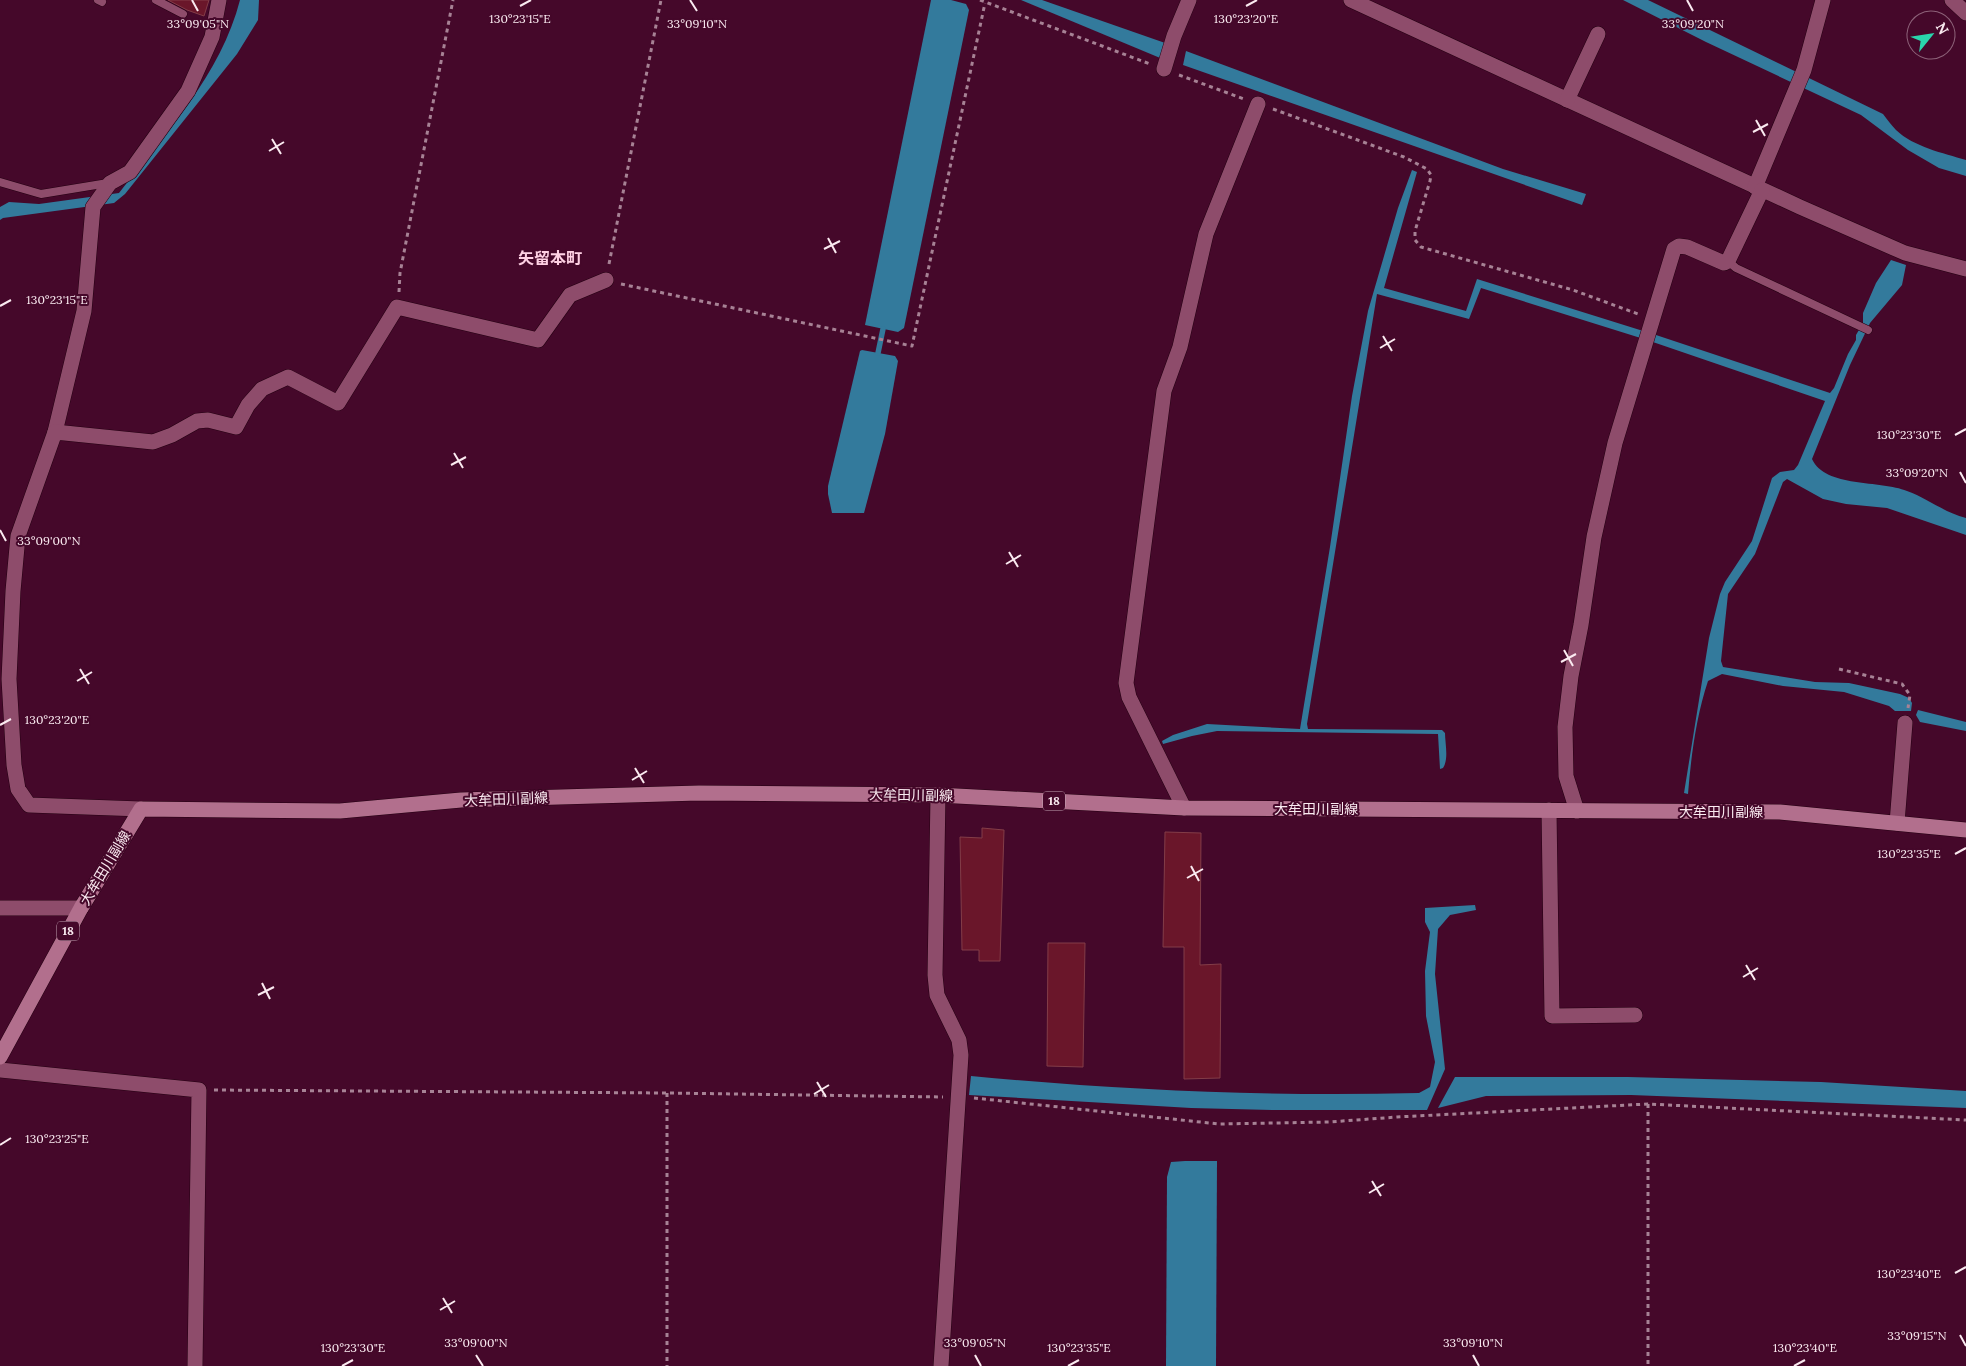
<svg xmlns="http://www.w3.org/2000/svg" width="1966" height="1366" font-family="Lora,'Noto Sans JP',serif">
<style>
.water{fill:#337a9c}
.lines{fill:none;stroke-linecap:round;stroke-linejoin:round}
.stream{stroke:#337a9c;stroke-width:5.5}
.building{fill:#6a162a;stroke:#833d48}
.service-casing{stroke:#240012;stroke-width:9}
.minor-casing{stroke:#240012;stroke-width:16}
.primary-casing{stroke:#240012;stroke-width:16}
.path{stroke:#a78295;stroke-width:3;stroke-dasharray:4 4;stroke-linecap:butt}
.service{stroke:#8e4c6b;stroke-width:8}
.minor{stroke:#8e4c6b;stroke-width:15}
.primary{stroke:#b26f8d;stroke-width:15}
.ticks{fill:none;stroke:#faeaf0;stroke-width:2}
.labels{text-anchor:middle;stroke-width:4;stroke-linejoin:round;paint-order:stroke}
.shield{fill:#45082a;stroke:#c4a6b5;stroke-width:1}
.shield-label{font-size:12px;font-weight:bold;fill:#faeaf0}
.street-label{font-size:14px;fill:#faeaf0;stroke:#45082a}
.quarter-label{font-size:16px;font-weight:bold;fill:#fed0e3;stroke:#45082a}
.ticks-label{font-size:12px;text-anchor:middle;fill:#faeaf0;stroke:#45082a;stroke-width:4;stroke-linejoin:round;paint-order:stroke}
</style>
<rect width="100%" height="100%" fill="#45082a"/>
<!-- water -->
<g class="water">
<path d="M240 0H259L258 20 237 54 125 194 114 203 3 218 0 220V207L9 202 39 204 119 193C166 133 221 74 240 0Z"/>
<polygon points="931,0 951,0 966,4 969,10 904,328 898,332 865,325"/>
<polygon points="1021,0 1042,0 1168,44 1165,60"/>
<path d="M1623 0H1648L1883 114C1887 119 1891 125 1896 130 1914 147 1943 153 1966 160V176L1939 168 1908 150 1861 115 1706 42Z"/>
<polygon points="1186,51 1503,169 1586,194 1582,205 1183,65"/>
<path d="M1412 170 1417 172 1384 288 1466 311 1477 279 1656 335 1830 393 1834 388 1848 354 1856 340V335L1863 323V313L1876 283 1891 260 1906 265 1902 285 1870 323 1850 365 1812 459C1825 488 1881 480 1907 491 1929 499 1943 512 1966 518V535L1887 508 1846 504 1823 499 1787 479 1783 482 1755 554 1728 594 1721 661 1723 667 1815 682 1849 683 1900 694 1909 698 1912 703 1911 711H1895L1889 706 1844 692 1783 686 1722 674 1708 681C1696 717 1691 757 1688 794L1684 793 1709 638 1720 594 1725 582 1752 541 1772 478 1780 472 1794 470 1798 465 1825 401 1647 340 1481 288 1469 319 1377 294 1307 724 1308 729 1442 730 1445 733C1445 743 1449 759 1443 768L1440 769 1438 734 1217 731 1192 736 1163 744 1162 741 1173 735 1207 724 1300 729 1330 547 1352 396 1368 311 1398 208Z"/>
<polygon points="862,350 895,356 898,361 885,434 864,513 832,513 828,494 828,486 860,351"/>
<polygon points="1918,710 1966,722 1966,731 1920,722 1916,715"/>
<path d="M1475 905 1476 910 1450 915 1438 929 1435 974 1445 1069 1427 1110H1272L1191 1108 969 1095 971 1076C1120 1090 1269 1097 1419 1093L1430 1087 1435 1062 1426 1016 1425 971 1430 932 1425 922V908Z"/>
<polygon points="1455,1077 1628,1077 1821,1082 1966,1091 1966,1108 1631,1095 1486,1096 1438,1108"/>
<polygon points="1185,1161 1217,1161 1216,1366 1166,1366 1167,1177 1171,1162"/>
</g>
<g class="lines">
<!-- stream -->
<polyline class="stream" points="878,353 883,329"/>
</g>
<!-- building -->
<g class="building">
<polygon points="168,0 209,0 204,16 187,10"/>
<polygon points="982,828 1004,830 1000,961 979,961 979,950 962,950 960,837 982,838"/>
<polygon points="1165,832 1201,833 1200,965 1221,964 1220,1078 1184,1079 1184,947 1163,947"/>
<polygon points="1048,943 1085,943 1083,1067 1047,1066"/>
</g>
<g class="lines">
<!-- service casing -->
<g class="service-casing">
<g id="service">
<polyline points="98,0 102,2"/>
<polyline points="156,0 183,14"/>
<polyline points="0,182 41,194 108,183"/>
<polyline points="1728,261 1736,268 1868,330"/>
</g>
</g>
<!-- minor casing -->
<g class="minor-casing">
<g id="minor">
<polyline points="1351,0 1800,207 1905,253 1966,269"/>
<polyline points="1952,0 1966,13"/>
<polyline points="1164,69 1174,36 1189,0"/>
<polyline points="1567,100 1598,34"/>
<polyline points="1755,187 1804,70 1823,0"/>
<polyline points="55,432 84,311 93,207 110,183 130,172 188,91 212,37 219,0"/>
<polyline points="938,795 935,975 937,995 959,1040 961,1055 941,1366"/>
<polyline points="1184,808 1129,697 1126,683 1164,391 1180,347 1206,234 1258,104"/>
<polyline points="141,809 29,805 18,789 14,765 9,679 13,591 18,536 55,432 153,442 172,435 197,421 208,420 236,427 248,405 262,389 288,377 338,403 397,307 538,340 570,295 606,280"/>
<polyline points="1549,810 1552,1016 1635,1015"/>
<polyline points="1577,811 1566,776 1565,727 1571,676 1581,625 1594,537 1615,443 1674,249 1679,246 1687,247 1724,263 1728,261 1762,190"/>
<polyline points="1897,823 1905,723"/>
<polyline points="0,908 81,908"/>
<polyline points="0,1070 199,1090 195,1366"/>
</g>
</g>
<!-- primary casing -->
<g class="primary-casing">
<polyline id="primary" points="0,1057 81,908 141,809 340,811 461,800 699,793 938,795 1184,808 1780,812 1966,830"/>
</g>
<!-- path -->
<g class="path">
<polyline points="980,0 1150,64"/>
<polyline points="1179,75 1244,99"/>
<polyline points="1273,109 1404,157 1427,169 1431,175 1430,181 1415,231 1415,240 1421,247 1573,290 1638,314"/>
<polyline points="609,264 661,0"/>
<polyline points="621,284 912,346 985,3"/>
<polyline points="399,292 400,273 453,0"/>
<polyline points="1839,669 1902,684 1910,695 1908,708"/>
<polyline points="214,1090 667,1093 943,1097"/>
<polyline points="667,1093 667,1366"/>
<polyline points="974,1098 1219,1124 1329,1122 1397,1117 1648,1104 1966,1120"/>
<polyline points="1648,1104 1648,1366"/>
</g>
<!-- service -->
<use href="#service" class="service"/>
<!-- minor -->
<use href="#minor" class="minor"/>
<!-- primary -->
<use href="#primary" class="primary"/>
</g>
<!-- ticks -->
<path class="ticks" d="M192 0 198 11M690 0 697 11M1687 0 1693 11M520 6 531 0M1246 6 1257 0M1756 120 1765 136M1753 132 1768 124M272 139 281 154M269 151 284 142M828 238 836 253M824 249 840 241M0 306 11 300M1383 336 1392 351M1380 348 1395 339M1955 435 1966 429M454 453 463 468M451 465 466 457M1960 472 1966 483M0 530 6 541M1009 552 1018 567M1006 564 1021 555M1564 650 1573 666M1561 662 1576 654M80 669 89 684M77 681 92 672M0 725 11 719M635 768 644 783M632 780 647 771M1955 854 1966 848M1191 866 1199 881M1187 878 1203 869M1746 965 1755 980M1743 977 1758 968M262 983 270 999M258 995 274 987M817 1082 826 1097M814 1094 829 1085M0 1145 11 1138M1372 1181 1381 1196M1369 1193 1384 1184M1955 1273 1966 1267M443 1298 452 1313M440 1310 455 1301M1960 1335 1966 1346M476 1355 483 1366M975 1355 981 1366M1473 1355 1479 1366M342 1366 353 1360M1068 1366 1079 1360M1794 1366 1805 1360"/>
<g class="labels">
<!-- shield labels -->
<g class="shield">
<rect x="1043" y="791.5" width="22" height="19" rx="4"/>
<rect x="57" y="921.5" width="22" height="19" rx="4"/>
</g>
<g class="shield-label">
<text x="1054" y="805">18</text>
<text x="68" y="935">18</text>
</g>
<!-- street labels -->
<g class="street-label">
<text transform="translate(911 795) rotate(1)" y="5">大牟田川副線</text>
<text transform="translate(506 799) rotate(-2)" y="5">大牟田川副線</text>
<text x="1316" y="814">大牟田川副線</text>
<text x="1721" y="817">大牟田川副線</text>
<text transform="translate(105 868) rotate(-59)" y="5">大牟田川副線</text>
</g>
<!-- quarter labels -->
<g class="quarter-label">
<text x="550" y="264">矢留本町</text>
</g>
</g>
<g class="ticks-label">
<text x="520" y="23">130°23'15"E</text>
<text x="1246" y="23">130°23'20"E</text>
<text x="198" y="28">33°09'05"N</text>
<text x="697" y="28">33°09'10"N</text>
<text x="1693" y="28">33°09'20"N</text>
<text x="57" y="304">130°23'15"E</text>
<text x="1909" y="439">130°23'30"E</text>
<text x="1917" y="477">33°09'20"N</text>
<text x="49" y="545">33°09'00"N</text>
<text x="57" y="724">130°23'20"E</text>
<text x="1909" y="858">130°23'35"E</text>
<text x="57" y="1143">130°23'25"E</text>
<text x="1909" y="1278">130°23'40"E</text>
<text x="1917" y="1340">33°09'15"N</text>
<text x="476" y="1347">33°09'00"N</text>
<text x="975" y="1347">33°09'05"N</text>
<text x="1473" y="1347">33°09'10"N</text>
<text x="353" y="1352">130°23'30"E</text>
<text x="1079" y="1352">130°23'35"E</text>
<text x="1805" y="1352">130°23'40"E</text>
</g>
<!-- north arrow -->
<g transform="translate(1931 35) rotate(60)"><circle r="24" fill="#45082a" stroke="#8d6279"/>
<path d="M0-4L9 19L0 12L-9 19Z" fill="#2ad5ac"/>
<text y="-8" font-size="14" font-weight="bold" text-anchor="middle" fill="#faeaf0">N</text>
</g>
</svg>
